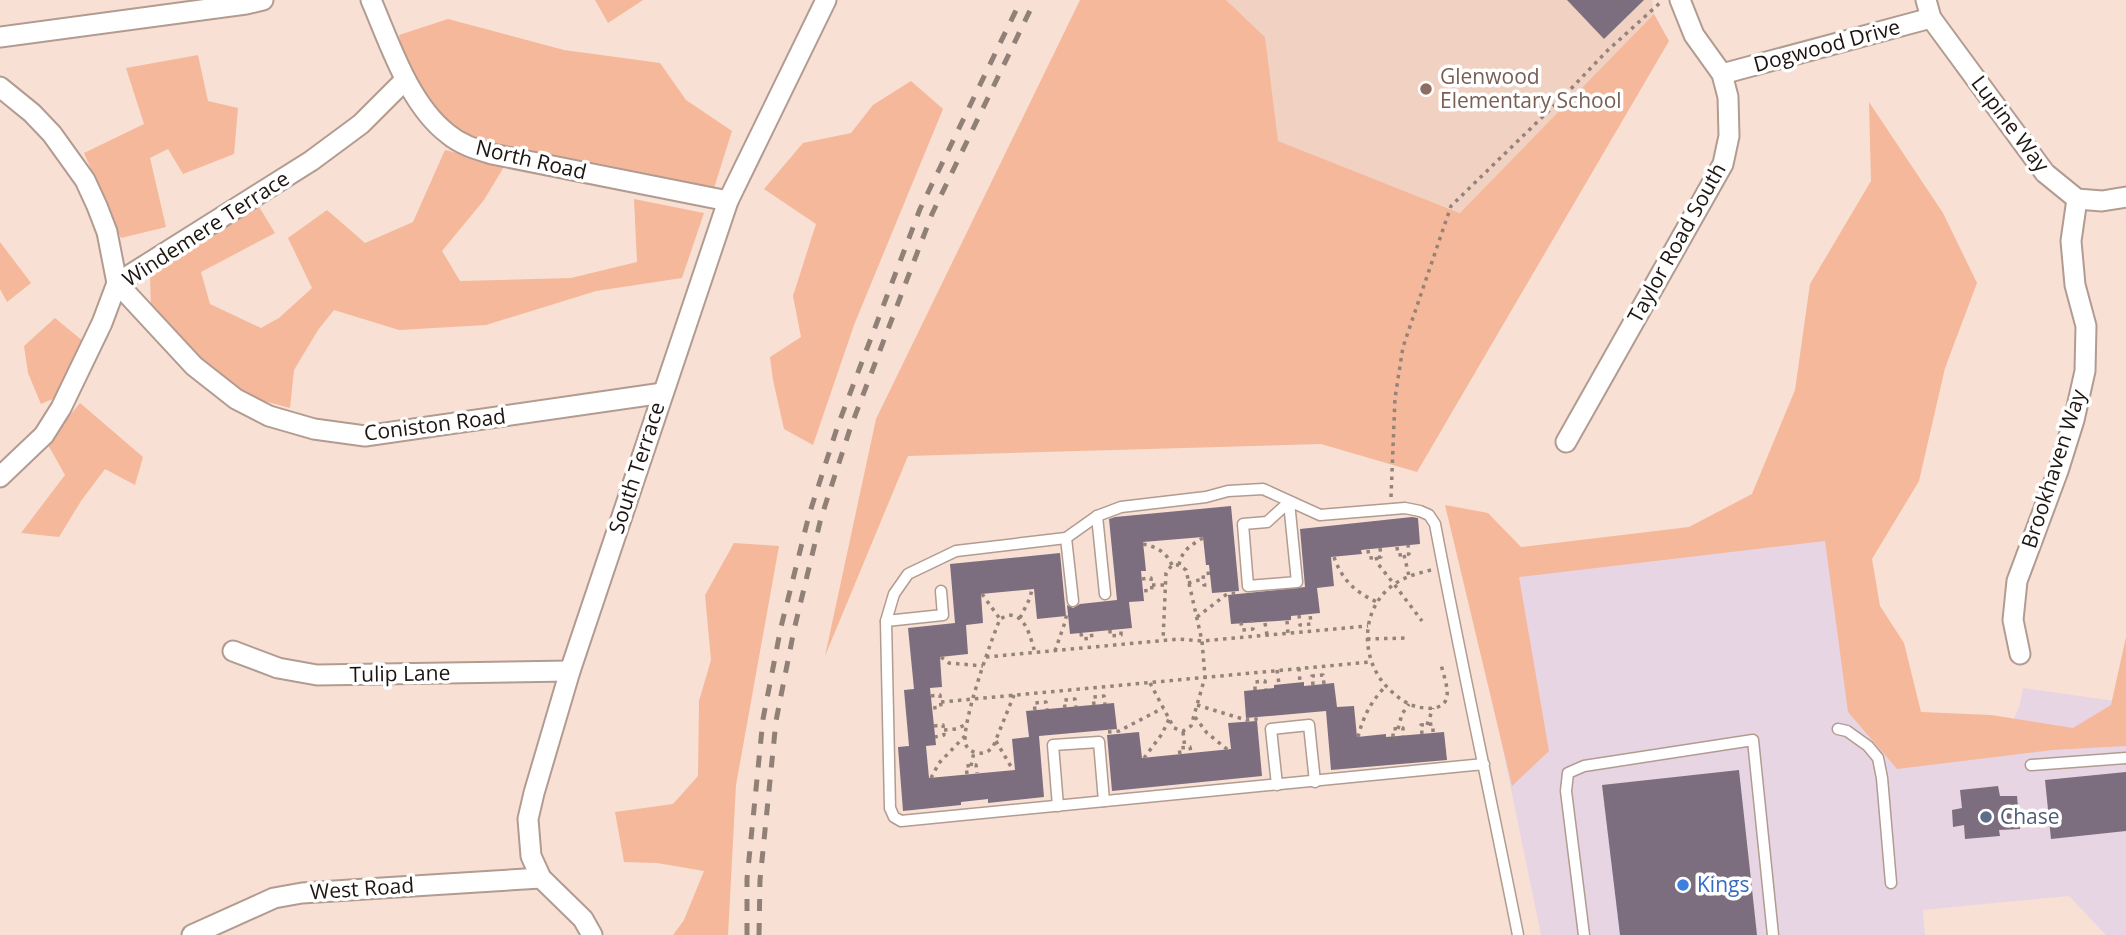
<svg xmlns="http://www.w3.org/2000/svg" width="2126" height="935" font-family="'Open Sans',sans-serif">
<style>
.commercial{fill:#e8d5e4}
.built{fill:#f1d1c2}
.green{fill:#f5b89a}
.building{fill:#7c6e7f}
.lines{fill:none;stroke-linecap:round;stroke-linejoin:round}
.lane-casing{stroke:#b29b90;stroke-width:13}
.street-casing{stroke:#b29b90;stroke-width:23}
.path{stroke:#93837a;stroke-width:3.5;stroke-dasharray:3.5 5;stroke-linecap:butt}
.lane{stroke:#fff;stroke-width:10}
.street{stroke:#fff;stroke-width:19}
.rail{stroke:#908078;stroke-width:5;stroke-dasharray:12 12;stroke-linecap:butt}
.education-dot{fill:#8d6e63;stroke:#fff;stroke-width:2.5}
.service-dot{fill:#5c6f8a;stroke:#fff;stroke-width:2.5}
.shop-dot{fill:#3f7fe0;stroke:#fff;stroke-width:2.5}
.labels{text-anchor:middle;stroke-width:7;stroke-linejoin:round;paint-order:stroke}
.street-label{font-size:21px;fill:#1d1511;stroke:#fff}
.education-label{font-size:21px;fill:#785e54;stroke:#fff;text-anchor:start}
.service-label{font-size:21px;fill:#4e5e75;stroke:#fff;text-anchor:start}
.shop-label{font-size:21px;fill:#366cbe;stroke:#fff;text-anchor:start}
</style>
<rect width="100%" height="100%" fill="#f8e0d4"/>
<!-- commercial -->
<polygon class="commercial" points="1854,523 1907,750 2014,719 2020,704 2023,688 2115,701 2126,699 2126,935 2106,935 2069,896 1923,910 1925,935 1541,935 1464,560"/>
<!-- built -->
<polygon class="built" points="1226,0 1652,0 1654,14 1461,213 1277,141 1265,37"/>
<!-- green -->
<g class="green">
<polygon points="595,0 643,0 608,23"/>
<polygon points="1080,0 1226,0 1265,37 1278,141 1460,213 1654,14 1669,41 1417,472 1321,444 908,456 825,656 876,419"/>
<polygon points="448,19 564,50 660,63 686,100 732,131 714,188 661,182 476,145 436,112 404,63 399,35"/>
<polygon points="198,55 208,101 238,108 234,154 183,174 168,149 150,158 166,227 121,238 84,153 144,124 126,68"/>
<polygon points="911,81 943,109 854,325 813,445 784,429 773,380 770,357 801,337 793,296 816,224 764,189 803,143 851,133 873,105"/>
<polygon points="1869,102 1943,213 1977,283 1945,368 1919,481 1872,559 1880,606 1904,643 1921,712 1991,715 2073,728 2111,705 2126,637 2126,746 2053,750 1897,769 1848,712 1825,541 1519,577 1549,751 1512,786 1445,505 1488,513 1521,547 1689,527 1752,494 1795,390 1810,284 1871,181"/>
<polygon points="445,150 505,165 484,200 442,251 460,281 571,278 637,262 634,199 704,213 682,278 596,291 486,325 399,330 334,310 318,330 294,370 290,408 242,395 151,312 150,274 258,205 275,233 201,272 210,304 261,328 279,318 312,288 288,238 327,210 365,243 413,222"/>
<polygon points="0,242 31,283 7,302 0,289"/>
<polygon points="55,318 84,342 62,395 41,404 28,373 24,346"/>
<polygon points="80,403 143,457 135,485 105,469 81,501 59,537 21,533 65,475 47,443"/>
<polygon points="734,543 779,546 736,785 728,935 673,935 684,920 704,871 657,863 624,862 615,812 673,804 698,776 699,701 711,660 705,595"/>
</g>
<!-- building -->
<g class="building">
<polygon points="1567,0 1644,0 1604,39"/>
<polygon points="1231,506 1239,591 1212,593 1209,565 1206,565 1203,537 1143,542 1146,571 1141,571 1144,601 1129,602 1132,628 1070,634 1067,605 1073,608 1080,604 1117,600 1109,519 1115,517"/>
<polygon points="1412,517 1418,518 1420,544 1361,550 1362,554 1331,557 1334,586 1317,588 1320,613 1291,616 1291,620 1231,624 1228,595 1305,587 1300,529"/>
<polygon points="1060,553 1066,616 1037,619 1034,589 981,594 983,623 966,625 968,654 940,657 942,687 930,688 936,745 926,746 929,778 1015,770 1012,739 1029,737 1026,711 1114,703 1117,729 1039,736 1044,797 988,803 988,799 961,802 961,805 903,811 898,747 909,746 904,690 914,689 908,628 955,623 950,564"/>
<polygon points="1304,682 1304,686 1334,683 1337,707 1354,706 1357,737 1386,734 1386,737 1444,732 1447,760 1331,770 1326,711 1246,718 1244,691 1274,688 1274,685"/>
<polygon points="1257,721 1262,776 1112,791 1107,735 1139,732 1142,758 1231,749 1228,723"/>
<polygon points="1739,770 1757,935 1620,935 1602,785"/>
<polygon points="2126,772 2126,831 2051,839 2045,780"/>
<polygon points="1998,786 2000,796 2017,796 2020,829 1999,830 2000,836 1965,839 1964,825 1953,827 1952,810 1962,808 1960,790"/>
</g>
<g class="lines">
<!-- lane casing -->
<g class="lane-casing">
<g id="lane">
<polygon points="1289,502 1297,582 1248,586 1243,524 1267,522"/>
<polyline points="1097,516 1105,594"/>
<polyline points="1066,538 1073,601"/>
<polyline points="886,621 943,615 941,591"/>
<polyline points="1838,729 1847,731 1868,746 1878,758 1882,778 1891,883"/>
<path d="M1484 764 901 821 894 817 890 808 886 621 894 594 908 574 956 551 1066 538 1097 516 1121 507 1206 497 1228 491 1263 489 1320 515 1405 508 1420 511 1429 515 1435 524C1461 662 1491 798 1518 935"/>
<polyline points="2031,765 2126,758"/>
<polyline points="1277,785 1271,729 1309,725 1315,782"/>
<polyline points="1058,806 1053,745 1099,742 1104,801"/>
<polyline points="1584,935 1566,791 1568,773 1584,766 1753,740 1773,935"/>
</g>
</g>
<!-- street casing -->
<g class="street-casing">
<g id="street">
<path d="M371 0C390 44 409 104 448 134 461 145 476 149 492 154L728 201"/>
<polyline points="1926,0 1931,18 2045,173 2077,199 2102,201 2126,197"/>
<polyline points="0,37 246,4 263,0"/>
<polyline points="1722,74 1931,18"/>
<polyline points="0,87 32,113 52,134 85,180 97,206 107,232 117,283 194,366 236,399 269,416 314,429 365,436 663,393"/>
<polyline points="1566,442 1723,164 1729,136 1728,97 1722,74 1694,35 1680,0"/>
<polyline points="0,477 44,435 61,408 102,323 117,283 311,161 361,124 405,80"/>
<polyline points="233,651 278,668 317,675 570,671"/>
<polyline points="2020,654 2013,620 2017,581 2058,471 2074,420 2085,371 2086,326 2075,285 2071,241 2077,199"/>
<polyline points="192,935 274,898 302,893 541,878"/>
<polyline points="592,935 583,919 541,878 531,856 528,819 534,793 570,671 728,201 826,0"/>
</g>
</g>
<!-- path -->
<g class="path">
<polyline points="1391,497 1395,398 1403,347 1451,206 1565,95 1607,51 1662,1"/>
<path d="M1143 544C1157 547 1166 552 1172 565"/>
<polyline points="1397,547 1398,555 1409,554 1408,545"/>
<polyline points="1368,550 1369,558 1381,557 1380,548"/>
<polyline points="1404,555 1409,576"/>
<path d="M1334 557C1342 580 1355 592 1377 602"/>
<polyline points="1376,557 1378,564 1394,584 1422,621"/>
<path d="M1179 565C1182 550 1191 545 1203 538"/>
<path d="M1431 570C1419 573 1407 576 1396 583 1359 607 1359 661 1390 690 1400 700 1412 708 1427 708 1434 709 1443 707 1446 700 1450 691 1443 674 1441 664"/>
<polyline points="1210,573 1203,574 1204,585 1211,585"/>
<polyline points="1142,579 1151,578 1152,590 1143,591"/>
<polyline points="1188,583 1203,579"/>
<polyline points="1152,585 1166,585"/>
<polyline points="982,594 1000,619"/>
<polyline points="1299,615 1300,625 1311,624 1310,614"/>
<polyline points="1197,617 1227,594 1239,593"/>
<polyline points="1020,618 1030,598 1032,589"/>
<polyline points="1287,621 1288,634"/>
<polyline points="1241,622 1242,630 1253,629 1252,621"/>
<polyline points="1265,623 1267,635"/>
<polyline points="1110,630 1110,636 1121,635 1121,629"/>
<polyline points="1081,633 1082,639 1092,638 1091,631"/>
<polyline points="1367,639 1408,638"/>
<polyline points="1055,651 1064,625 1067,613"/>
<polyline points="941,657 949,663 983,666"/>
<polyline points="986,657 1179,639 1202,641 1368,626"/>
<polyline points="1299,668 1300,683"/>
<polyline points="1277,670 1279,684"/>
<polyline points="1150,683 1174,728 1183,731 1191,726 1205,677 1202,641 1186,570 1179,565 1172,565 1166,573 1163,640"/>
<polyline points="1313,685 1312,676 1323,675 1324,684"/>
<polyline points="1255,690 1255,682 1265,681 1266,689"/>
<path d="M1014 695 993 747C989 751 985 754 979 753 974 753 968 750 966 745 959 729 992 638 1000 619L1008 615C1027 615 1030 638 1035 652"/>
<polyline points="931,696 940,695 941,707 933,708"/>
<polyline points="941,702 1370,662"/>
<polyline points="1094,705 1093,697 1104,696 1105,704"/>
<polyline points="1197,705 1246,720 1259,719 1262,721"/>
<polyline points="1065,708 1064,700 1075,699 1076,707"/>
<polyline points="1035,710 1034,703 1046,702 1047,709"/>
<polyline points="1195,717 1207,733 1228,750"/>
<polyline points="1427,725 1433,708"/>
<polyline points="934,726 943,725 944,735 935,737"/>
<polyline points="1398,729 1402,714 1409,704"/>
<polyline points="944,730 956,729 967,724"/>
<polyline points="1108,732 1119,731 1163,708"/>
<polyline points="1183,732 1185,748"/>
<polyline points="1422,734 1421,725 1433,724 1433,733"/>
<path d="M1358 737C1363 717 1371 701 1386 686"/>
<polyline points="1393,737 1393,729 1403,728 1403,736"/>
<polyline points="996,741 1013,770"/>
<polyline points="1180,754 1179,748 1190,747 1191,753"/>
<polyline points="1144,758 1162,734 1169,719"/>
<polyline points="971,766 974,752"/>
<polyline points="967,774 966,766 976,765 977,773"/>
<polyline points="931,778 939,763 965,736"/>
</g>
<!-- lane -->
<use href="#lane" class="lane"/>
<!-- street -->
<use href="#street" class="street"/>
<!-- rail -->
<g class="rail">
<polyline points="747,935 747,879 763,719 781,627 809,515 838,425 920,209 1021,0"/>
<polyline points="759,935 760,880 776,721 794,630 821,518 850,429 932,214 1035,0"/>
</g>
</g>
<!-- markers -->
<circle class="education-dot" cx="1426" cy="89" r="7"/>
<circle class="service-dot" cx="1986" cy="817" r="7"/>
<circle class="shop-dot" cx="1683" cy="885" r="7"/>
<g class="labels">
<!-- street labels -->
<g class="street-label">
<text transform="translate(1827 46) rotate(-15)" y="7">Dogwood Drive</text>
<text transform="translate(2010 124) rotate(53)" y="7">Lupine Way</text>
<text transform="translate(531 160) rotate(13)" y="7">North Road</text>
<text transform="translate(206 229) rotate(-33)" y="7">Windemere Terrace</text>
<text transform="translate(1677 243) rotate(-61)" y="7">Taylor Road South</text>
<text transform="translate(435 425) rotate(-7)" y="7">Coniston Road</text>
<text transform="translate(637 468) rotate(-72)" y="7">South Terrace</text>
<text transform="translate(2054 469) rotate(-72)" y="7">Brookhaven Way</text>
<text transform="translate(400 674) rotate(-1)" y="7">Tulip Lane</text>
<text transform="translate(362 889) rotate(-4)" y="7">West Road</text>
</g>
<!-- education labels -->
<g class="education-label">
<text x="1440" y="84">Glenwood<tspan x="1440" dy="24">Elementary School</tspan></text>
</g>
<!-- service labels -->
<g class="service-label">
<text x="2000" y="824">Chase</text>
</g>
<!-- shop labels -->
<g class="shop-label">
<text x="1697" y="892">Kings</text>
</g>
</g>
</svg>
